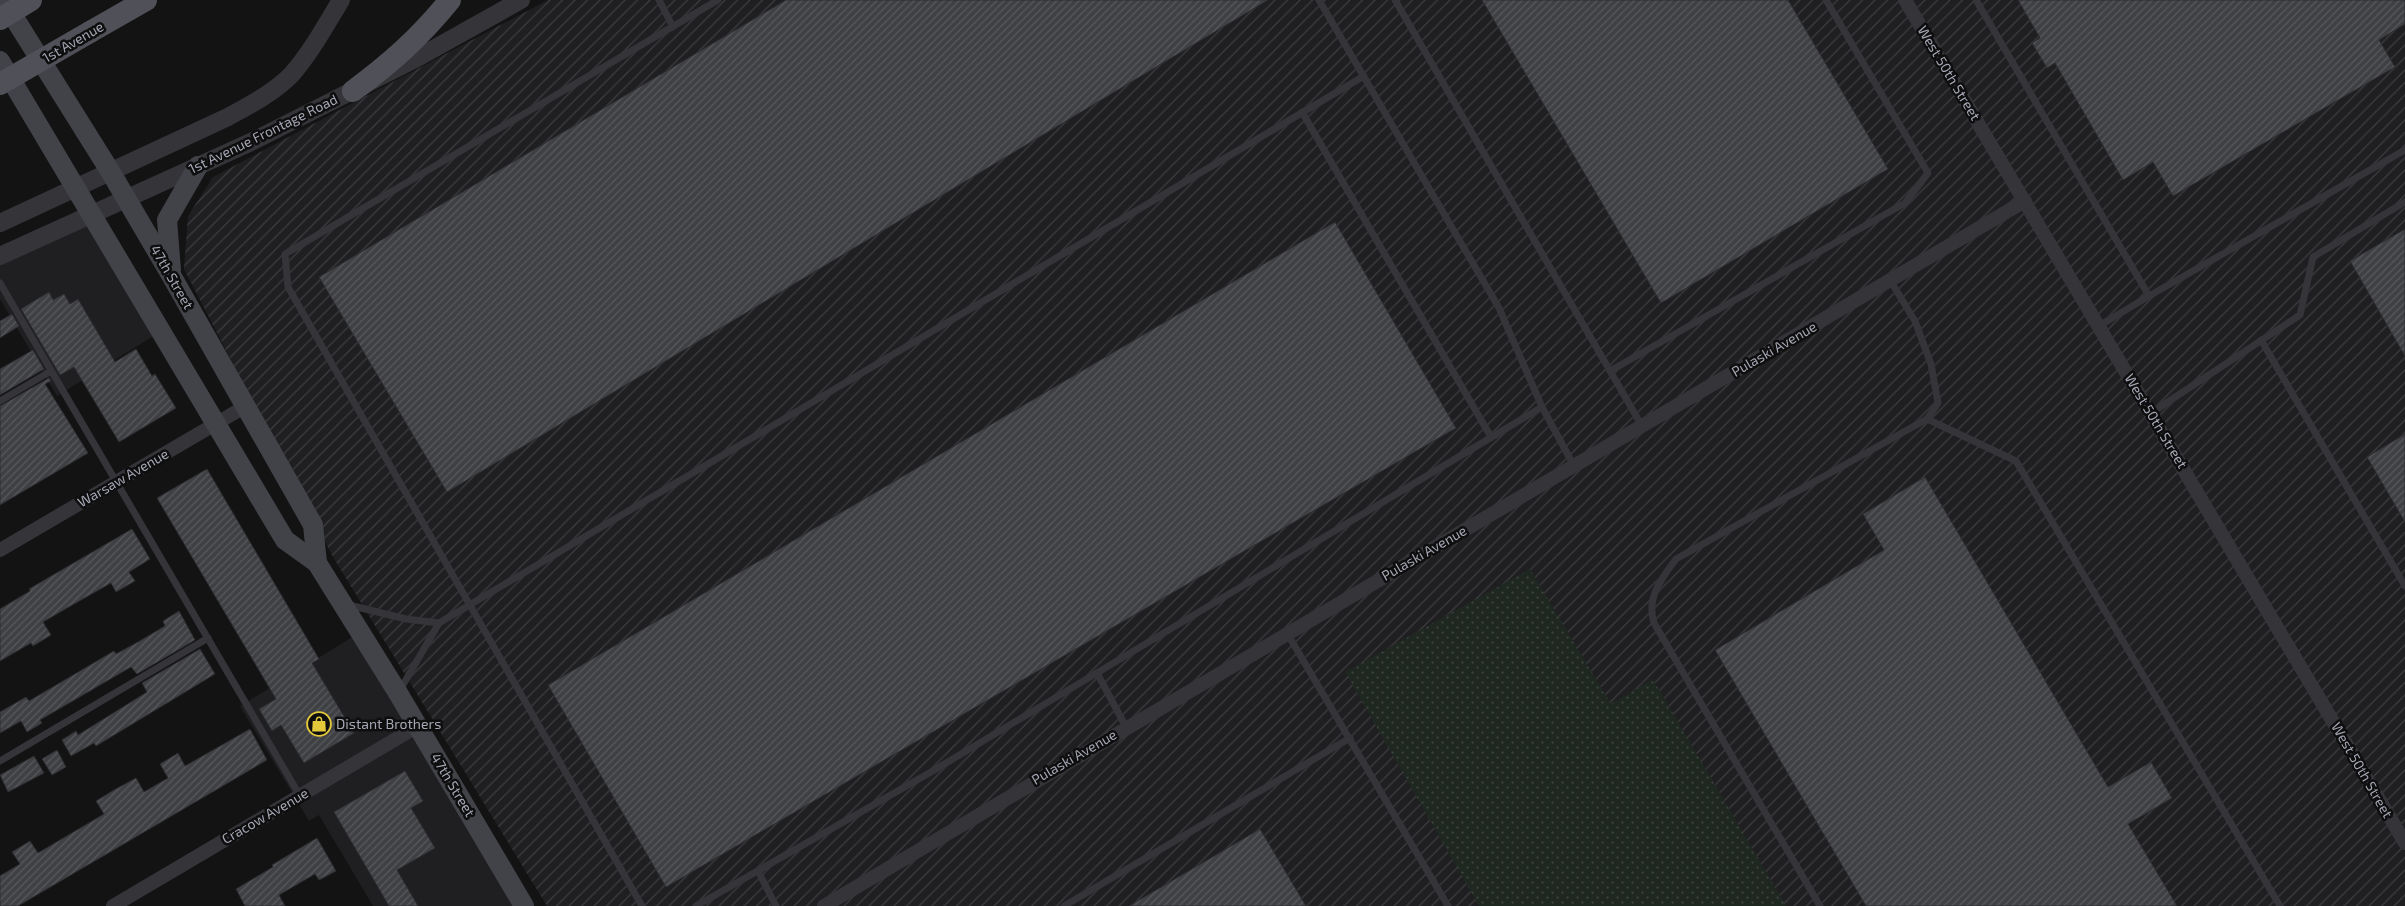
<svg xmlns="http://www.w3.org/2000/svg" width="2405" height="906" font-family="'Exo 2',sans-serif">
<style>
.built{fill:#1f1f21}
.industrial{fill:url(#industrial-furrows)}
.grass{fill:url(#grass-dots)}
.building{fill:url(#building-hatch);stroke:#2d2d30}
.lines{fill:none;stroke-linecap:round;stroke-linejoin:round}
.service{stroke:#343439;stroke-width:7}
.minor{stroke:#343439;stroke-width:14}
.tertiary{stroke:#343439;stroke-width:18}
.secondary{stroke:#424349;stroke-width:20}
.primary{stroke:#505058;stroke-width:22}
.primary-bridge{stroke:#505058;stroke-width:22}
.labels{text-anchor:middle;stroke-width:5;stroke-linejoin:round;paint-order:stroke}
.street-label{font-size:14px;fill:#a5a7b4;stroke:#0e0e0f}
.poi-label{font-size:14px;fill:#a5a7b4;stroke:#0e0e0f;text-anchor:start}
</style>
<defs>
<pattern id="industrial-furrows" width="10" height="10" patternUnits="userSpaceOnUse" patternTransform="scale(1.25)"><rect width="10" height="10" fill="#1f1f21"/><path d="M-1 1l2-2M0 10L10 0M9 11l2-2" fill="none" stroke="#3d3d3f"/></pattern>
<pattern id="grass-dots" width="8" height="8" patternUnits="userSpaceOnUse" patternTransform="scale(1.25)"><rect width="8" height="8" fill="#1f2721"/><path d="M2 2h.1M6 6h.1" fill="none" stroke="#3d443f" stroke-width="1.8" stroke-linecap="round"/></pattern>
<pattern id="building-hatch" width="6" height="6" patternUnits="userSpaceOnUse" patternTransform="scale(1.25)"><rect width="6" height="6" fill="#3f4044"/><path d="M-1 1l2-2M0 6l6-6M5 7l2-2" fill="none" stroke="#58595d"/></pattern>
</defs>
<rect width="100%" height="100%" fill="#131314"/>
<!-- built -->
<g class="built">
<polygon points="90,222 155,335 57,396 0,299 0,264"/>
<polygon points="354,636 515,906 373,906 319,815 309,821 240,706"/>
</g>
<!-- industrial -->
<polygon class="industrial" points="548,0 2405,0 2405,906 547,906 333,557 184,269 188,216 213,177"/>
<!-- grass -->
<polygon class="grass" points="1530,569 1611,704 1653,679 1786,906 1479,906 1345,672"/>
<!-- building -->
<g class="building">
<polygon points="786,0 1268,0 447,492 319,277"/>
<polygon points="1482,0 1788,0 1888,169 1661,303"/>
<polygon points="2018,0 2405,0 2405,24 2379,40 2395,67 2173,196 2153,162 2123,180 2055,63 2047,68 2032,43 2040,38"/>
<polygon points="1335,222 1456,428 666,887 548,685"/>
<polygon points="2405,229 2405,356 2350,261"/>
<polygon points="49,292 53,300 64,294 70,304 78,299 115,362 136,349 152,376 155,374 176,408 119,442 74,367 60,375 21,309"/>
<polygon points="12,314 19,326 0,338 0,321"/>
<polygon points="33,350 44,369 0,395 0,369"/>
<polygon points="49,378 51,381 45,384 88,453 0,505 0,406"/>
<polygon points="2405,434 2405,522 2367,457"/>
<polygon points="207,469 319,659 312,663 354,733 304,763 281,725 272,731 259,709 276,699 157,498"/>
<polygon points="1925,477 2108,787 2151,762 2172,798 2128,824 2177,906 1866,906 1715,650 1884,550 1863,514"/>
<polygon points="132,529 150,559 129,572 135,581 116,592 111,583 67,608 43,622 51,635 33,646 31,643 0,661 0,609 30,591 29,589"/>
<polygon points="179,611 195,640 137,674 131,667 40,720 42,723 27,732 21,721 0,733 0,712 26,697 29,701 114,651 116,654 138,642 165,626 163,621"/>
<polygon points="200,649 215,674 96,746 94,743 71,756 62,740 76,731 78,735 147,692 142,683"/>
<polygon points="250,729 267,760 18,906 0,906 0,876 20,864 12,852 30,841 38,853 104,814 96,801 114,790 136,778 144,792 168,778 160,764 178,753 185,766"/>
<polygon points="57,750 66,767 52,775 42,759"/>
<polygon points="34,756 44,773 8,792 0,775"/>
<polygon points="405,771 423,801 411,808 435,848 397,870 418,906 389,906 334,812"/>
<polygon points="1260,829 1306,906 1129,906"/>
<polygon points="317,838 336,871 319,880 315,874 279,895 285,906 245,906 236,889 273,867 272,865"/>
</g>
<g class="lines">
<!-- service -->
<g class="service">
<polyline points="659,0 673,27"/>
<polyline points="1319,0 1499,308 1542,407 1574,466"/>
<polyline points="1395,0 1642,426"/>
<polyline points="1976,0 2149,296 2099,326"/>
<polyline points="1302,112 1491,437"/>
<polyline points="0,283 300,796"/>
<polyline points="2149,296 2405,150"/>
<polyline points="2261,340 2405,586"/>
<polyline points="1610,371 1905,203 1928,173 1826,0"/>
<polyline points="0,401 51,371"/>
<polyline points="2151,413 2300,315 2313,257 2405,202"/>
<polyline points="1927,419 2016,461 2280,906"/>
<polyline points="349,605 406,619 439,623"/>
<polyline points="1287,633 1448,906"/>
<polyline points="1097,673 1126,727"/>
<polyline points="400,690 439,623 1364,76"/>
<polyline points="0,761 208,638"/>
<polyline points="758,871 776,906"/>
<polyline points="642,906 288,287 285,254 718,0"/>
<polyline points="696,906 931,772 1542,407"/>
<polyline points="1064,906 1350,738"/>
<path d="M1820 906 1654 623C1646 598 1661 579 1676 559L1927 419 1938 403 1931 364 1915 321 1890 280"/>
</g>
<!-- minor -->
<g class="minor">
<polyline points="1905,0 2405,843"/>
<polyline points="0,550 246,406"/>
<polyline points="113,906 418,726"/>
<polyline points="824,906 2025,201"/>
</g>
<!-- tertiary -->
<g class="tertiary">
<path d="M0 223 228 117C250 105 275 92 292 74 311 52 326 25 341 0"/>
<polyline points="0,256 251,142 419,57 521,0"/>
</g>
<!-- secondary -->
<g class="secondary">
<polyline points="3,0 110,171 171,275 313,525 317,563"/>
<polyline points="0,61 285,540 317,563 398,693 524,906"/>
<polyline points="171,270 167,220 198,166"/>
</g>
<!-- primary -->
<g class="primary">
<polyline points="90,32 146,0"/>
<path d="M353 91C391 63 420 37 450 0"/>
</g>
<!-- primary-bridge -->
<g class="primary-bridge">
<polyline points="0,19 31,0"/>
<polyline points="0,84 90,32"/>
</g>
</g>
<!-- icons -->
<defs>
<g id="shop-ring" transform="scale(1.25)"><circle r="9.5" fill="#0e0e0f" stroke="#e4c93b" stroke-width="1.5"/><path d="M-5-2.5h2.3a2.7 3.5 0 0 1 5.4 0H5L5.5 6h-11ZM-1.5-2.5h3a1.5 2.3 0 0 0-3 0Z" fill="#e4c93b"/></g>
</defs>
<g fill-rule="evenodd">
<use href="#shop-ring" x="319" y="724"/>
</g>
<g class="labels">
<!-- street labels -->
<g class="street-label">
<text transform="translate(73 42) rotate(-30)" y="5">1st Avenue</text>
<text transform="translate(1949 73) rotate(59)" y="5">West 50th Street</text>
<text transform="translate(263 134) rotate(-26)" y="5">1st Avenue Frontage Road</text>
<text transform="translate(172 277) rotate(60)" y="5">47th Street</text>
<text transform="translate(1774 349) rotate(-30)" y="5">Pulaski Avenue</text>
<text transform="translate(2156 421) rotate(59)" y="5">West 50th Street</text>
<text transform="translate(123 478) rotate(-30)" y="5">Warsaw Avenue</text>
<text transform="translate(1424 553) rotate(-30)" y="5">Pulaski Avenue</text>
<text transform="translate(1074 757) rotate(-30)" y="5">Pulaski Avenue</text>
<text transform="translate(2362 770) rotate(60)" y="5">West 50th Street</text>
<text transform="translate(453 785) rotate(59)" y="5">47th Street</text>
<text transform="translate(265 816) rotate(-30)" y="5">Cracow Avenue</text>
</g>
<!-- poi labels -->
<g class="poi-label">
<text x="336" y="729">Distant Brothers</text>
</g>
</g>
</svg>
